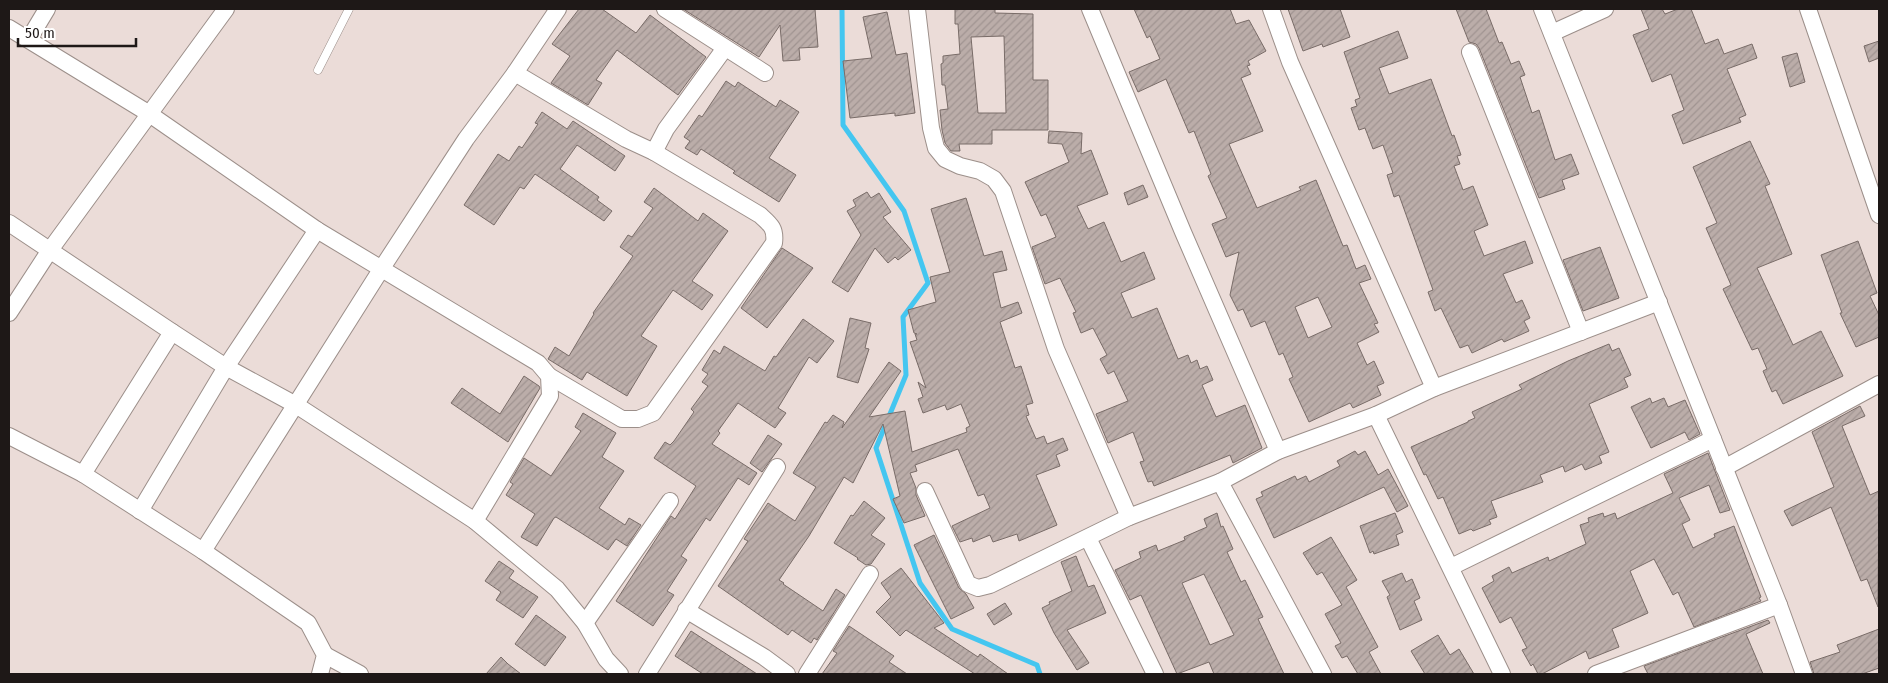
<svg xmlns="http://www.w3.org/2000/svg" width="1888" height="683" font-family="'Fira Sans Condensed',sans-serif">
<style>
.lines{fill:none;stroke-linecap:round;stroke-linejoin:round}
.stream{stroke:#44c6f0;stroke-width:5}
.building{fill:url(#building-hatch);stroke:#796c68;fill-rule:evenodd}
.service-casing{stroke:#9c8f8a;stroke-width:9}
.minor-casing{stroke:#9c8f8a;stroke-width:18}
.service{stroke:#fff;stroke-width:8}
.minor{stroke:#fff;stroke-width:16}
</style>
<defs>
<pattern id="building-hatch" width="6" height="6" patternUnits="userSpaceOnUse" patternTransform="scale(1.25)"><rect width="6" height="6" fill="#bbada9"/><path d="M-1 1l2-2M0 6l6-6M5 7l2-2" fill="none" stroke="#a09491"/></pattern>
</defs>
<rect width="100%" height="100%" fill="#ebdcd8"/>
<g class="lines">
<!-- stream -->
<polyline class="stream" points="842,9 843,125 904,211 928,283 903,317 906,375 876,448 920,583 952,629 1037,665 1040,674"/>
</g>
<!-- building -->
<g class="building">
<polygon points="579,9 602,9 636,33 650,15 706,57 678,95 617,50 596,80 602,83 588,105 551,83 570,56 552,44"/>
<polygon points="683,9 815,9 818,47 799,48 800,60 783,61 780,25 759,57"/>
<path d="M955 9H995V13L1033 14V80H1048V130H992V144H959L960 151H951L945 143 942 130 940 110 948 109 945 85H942L941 64 943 63V56L960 54 958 24H955ZM1004 36 1006 113H978L971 37Z"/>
<path d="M1134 9H1230L1236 24 1249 20 1266 51 1248 61 1250 65 1247 66 1251 74 1241 78 1263 131 1229 144 1257 208 1301 190 1299 187 1316 180 1343 246 1347 245 1356 269 1365 265 1371 279 1359 283 1378 323 1374 324 1379 332 1357 343 1367 365 1374 361 1384 383 1377 386 1381 395 1353 408 1350 403 1309 422 1289 379 1293 377 1283 353 1279 355 1265 321 1251 327 1243 309 1238 311 1230 295 1239 252 1226 257 1212 224 1227 218 1208 176 1211 174 1194 131 1189 133 1166 79 1138 92 1129 72 1160 59 1150 36 1147 38ZM1318 297 1332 327 1308 338 1295 307Z"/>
<polygon points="1288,9 1340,9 1350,37 1323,47 1322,44 1303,51"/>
<polygon points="1456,9 1486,9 1499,43 1502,42 1511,64 1519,61 1525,75 1520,77 1532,113 1539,110 1555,160 1571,154 1579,174 1562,180 1565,189 1539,198 1479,48 1476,44 1469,42"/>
<polygon points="1641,9 1662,9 1665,14 1678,9 1691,9 1705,44 1718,39 1724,54 1752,44 1757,58 1727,69 1746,115 1739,118 1741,122 1683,144 1672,115 1684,110 1671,74 1652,82 1633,35 1649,29"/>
<polygon points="887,12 896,55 907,53 915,113 895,116 895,113 850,118 843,61 872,58 863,17"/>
<polygon points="1398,31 1408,58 1379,68 1389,94 1431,79 1452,136 1454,135 1461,155 1457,156 1460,164 1454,166 1463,190 1473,186 1488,225 1474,231 1484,256 1525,241 1533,263 1503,274 1516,303 1522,300 1530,318 1524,321 1529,331 1504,342 1502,339 1472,353 1468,345 1460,348 1441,308 1435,311 1428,292 1433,290 1399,195 1394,197 1387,175 1393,173 1383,145 1373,149 1365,128 1359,130 1351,108 1357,106 1355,100 1360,98 1344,52"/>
<polygon points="1879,41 1879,58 1869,62 1864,46"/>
<polygon points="1797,53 1805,82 1790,87 1782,57"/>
<polygon points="726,81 735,87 738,82 776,107 780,100 799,112 769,158 796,175 779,202 733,173 735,171 701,149 697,155 685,148 690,141 684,137 699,115 702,117"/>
<polygon points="542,112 567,129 573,121 625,156 615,171 577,145 560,169 599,197 597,200 612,211 604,221 535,174 524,189 520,187 494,225 464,205 498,154 509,161 519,146 522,148 538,124 535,123"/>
<polygon points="1049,131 1082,133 1081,154 1091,150 1108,194 1077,206 1088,229 1104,222 1121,262 1144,252 1155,279 1121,293 1132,318 1157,308 1178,359 1188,355 1191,363 1197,360 1200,369 1207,366 1213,380 1202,385 1216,417 1245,405 1262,448 1233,463 1230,455 1154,486 1152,481 1148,482 1140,462 1144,461 1133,432 1108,443 1096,414 1128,401 1114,371 1108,374 1100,359 1107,355 1093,328 1081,333 1073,313 1076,312 1060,278 1045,284 1032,247 1056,237 1046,214 1041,216 1025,182 1069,162 1062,144 1048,143"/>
<polygon points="1750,141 1770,184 1765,186 1792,254 1757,268 1793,345 1821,331 1843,376 1783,404 1776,390 1772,392 1763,371 1767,369 1758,348 1752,350 1723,289 1731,285 1706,228 1717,223 1693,167"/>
<polygon points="1143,185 1148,197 1128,205 1124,193"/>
<polygon points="654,188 698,221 703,213 728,231 692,281 713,295 702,310 673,290 641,336 657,346 627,396 587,372 582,380 548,359 555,347 569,356 594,314 593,313 633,256 620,247 628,235 632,237 653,208 644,202"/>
<polygon points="867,192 871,198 879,193 891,212 883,217 911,250 898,260 895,257 888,263 875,248 848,292 832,282 861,235 847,211 856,206 853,200"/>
<polygon points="966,198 984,256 1002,251 1007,270 993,273 1001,308 1018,302 1022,313 1000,322 1015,368 1021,366 1033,403 1026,405 1029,415 1026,416 1036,439 1044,436 1047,444 1063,438 1068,450 1056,455 1060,466 1036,475 1057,525 1019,541 1017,534 993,542 990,535 973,542 972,538 960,542 952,526 990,508 984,494 978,496 958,449 915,465 917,471 910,473 916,488 916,495 925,516 904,523 893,499 900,496 883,424 853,483 844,477 809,536 779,580 784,583 783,584 823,611 836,589 845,595 817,640 814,638 811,643 792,630 788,635 718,586 748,541 744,539 768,503 795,521 816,487 793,473 825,422 827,423 833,415 844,422 842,428 889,362 901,371 869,417 905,411 912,452 967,432 966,428 970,426 961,404 947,410 945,405 923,413 918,399 923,397 918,382 926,388 910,342 917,340 915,334 917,334 914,333 908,310 936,302 930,277 950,272 931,209"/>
<polygon points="1858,241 1877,293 1870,296 1879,315 1879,337 1856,347 1840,313 1842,313 1821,255"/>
<polygon points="1600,247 1619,298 1583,311 1563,260"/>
<polygon points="782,248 813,268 767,328 741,308"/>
<polygon points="850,318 871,323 865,348 869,349 858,383 837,377"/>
<polygon points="803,319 834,341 817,363 809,357 778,408 786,413 775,428 738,403 718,431 720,433 712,444 757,473 749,485 738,478 710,521 706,518 681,556 687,560 667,591 674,595 653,626 616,601 671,516 675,519 696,486 654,458 665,442 670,445 674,441 694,412 691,409 708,386 702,382 708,374 702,370 714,350 720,354 724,346 765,371 774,356 776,357"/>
<polygon points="1609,344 1612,351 1619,348 1631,375 1624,378 1628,387 1589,404 1609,452 1599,456 1602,463 1585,470 1582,464 1565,472 1563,466 1540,475 1543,482 1491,501 1497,517 1489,520 1491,524 1473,531 1471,529 1459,534 1443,497 1438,499 1426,474 1424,475 1411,447 1468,422 1468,421 1475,418 1472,412 1522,389 1519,385 1568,361"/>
<polygon points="524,376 539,386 540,388 508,442 451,403 462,388 500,414"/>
<polygon points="1650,398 1652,403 1664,398 1668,407 1685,400 1700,434 1689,440 1685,432 1651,448 1631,407"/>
<polygon points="1860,406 1865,416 1842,426 1870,495 1879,491 1878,607 1867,579 1861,581 1831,507 1792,526 1784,511 1834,487 1812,432"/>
<polygon points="583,413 616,433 602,457 624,471 599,508 625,525 629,518 641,525 627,546 616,539 608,550 556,517 554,518 537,546 521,537 535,514 506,495 513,484 510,482 524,458 551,476 581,431 575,427"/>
<polygon points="768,435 782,444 762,472 750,463"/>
<polygon points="1355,451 1358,455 1365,451 1378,475 1388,469 1408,506 1397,512 1384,487 1274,538 1256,499 1263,496 1261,492 1295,476 1297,480 1306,476 1309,482 1340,466 1337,461"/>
<polygon points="1708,453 1730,510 1720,513 1709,485 1679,498 1690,520 1682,524 1693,548 1715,537 1714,534 1734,526 1761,597 1759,598 1761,601 1694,627 1678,592 1673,595 1654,559 1630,571 1648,613 1612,629 1619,647 1589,659 1586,651 1542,674 1538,674 1533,664 1531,666 1522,650 1527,648 1511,617 1500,623 1482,588 1494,581 1492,576 1509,567 1512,573 1548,557 1549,561 1586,544 1580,525 1589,522 1588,518 1603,513 1604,517 1615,513 1617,519 1673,493 1664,474"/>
<polygon points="864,501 885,518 871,535 885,544 871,564 866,565 857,559 858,558 834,543 851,515 853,516"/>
<path d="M1217 513 1221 527 1223 526 1233 549 1227 552 1241 582 1245 580 1263 617 1258 619 1284 674H1214L1209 662 1177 674 1141 595 1130 600 1115 570 1141 558 1139 552 1156 545 1158 551 1185 540 1184 537 1207 527 1204 519ZM1204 574 1234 635 1210 645 1182 583Z"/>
<polygon points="1395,513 1403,532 1396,535 1399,545 1374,554 1373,551 1370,553 1360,526"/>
<polygon points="934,535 959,588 966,594 974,608 951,619 914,545"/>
<polygon points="1331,537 1357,580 1346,587 1378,647 1369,652 1381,674 1358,674 1347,656 1342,658 1335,646 1341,643 1325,614 1342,605 1322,572 1317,575 1303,553"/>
<polygon points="1076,556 1088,587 1094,585 1106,613 1067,630 1089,663 1077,670 1054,633 1042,608 1050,604 1049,602 1072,591 1061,562"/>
<polygon points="499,561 514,571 509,578 538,597 523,618 496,600 501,592 485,581"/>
<polygon points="901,568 944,623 934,628 978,657 980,654 1008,674 975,674 906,630 900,636 876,612 891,597 881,583"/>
<polygon points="1402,573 1406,582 1412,579 1420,598 1414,601 1422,620 1400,630 1387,597 1390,595 1382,581"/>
<polygon points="1005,603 1012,614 994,625 987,614"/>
<polygon points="536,615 566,637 545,666 515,644"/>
<polygon points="1768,620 1770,623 1746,634 1763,674 1648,674 1644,666"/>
<polygon points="849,626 894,656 889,662 907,674 822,674 837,653 833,651"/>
<polygon points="1879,629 1879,668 1862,674 1814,674 1810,662 1840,652 1837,645"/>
<polygon points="691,631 757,674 703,674 675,656"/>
<polygon points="1438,635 1450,655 1459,649 1474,674 1425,674 1411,651"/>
<polygon points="501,657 508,664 521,674 486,674"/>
</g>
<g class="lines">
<!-- service casing -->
<g class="service-casing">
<polyline id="service" points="318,70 349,9"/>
</g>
<!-- minor casing -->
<g class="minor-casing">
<g id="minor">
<polyline points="665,9 765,73"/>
<polyline points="917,9 931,128 936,148 945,159 960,166 980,171 994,179 1003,191 1056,349 1129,517"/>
<polyline points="1090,9 1183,232 1278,451"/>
<polyline points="1271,9 1290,62 1434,388"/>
<polyline points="1542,9 1779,605 1804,674"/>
<polyline points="1808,9 1879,215"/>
<polyline points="9,28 148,113 317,230 538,363 549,376 550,396 475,521"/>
<polyline points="1552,33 1605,9"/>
<polyline points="29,39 47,9"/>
<polyline points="1470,52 1581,332"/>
<polyline points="515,73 626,139 654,152 666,129 725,48"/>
<polyline points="9,223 172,332 226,367 296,405 475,521 557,589 585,623 606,659 620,674"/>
<polyline points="9,313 50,250 226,9"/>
<path d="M549 376 622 419H638L653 413 774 243C776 228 770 224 760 215L654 152"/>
<polyline points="1376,415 1502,674"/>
<polyline points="9,436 83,474 203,551 308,623 325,655 320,674"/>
<polyline points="1724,468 1879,384"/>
<polyline points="83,474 172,332"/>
<polyline points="1220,482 1323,674"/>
<polyline points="925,491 968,584 978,588 990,585 1129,517 1220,482 1278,451 1376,415 1434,388 1659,302"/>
<polyline points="140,511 226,367 317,230"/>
<polyline points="1088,538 1155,674"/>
<polyline points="203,551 382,268 466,139 515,73 558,9"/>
<polyline points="1451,567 1713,439"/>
<polyline points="686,610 764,657 787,674"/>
<polyline points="585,623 670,501"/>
<polyline points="325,655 360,674"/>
<polyline points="647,674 777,467"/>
<polyline points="807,674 870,574"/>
<polyline points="1596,674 1779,605"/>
</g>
</g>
<!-- service -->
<use href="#service" class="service"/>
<!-- minor -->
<use href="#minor" class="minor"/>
</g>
<!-- border -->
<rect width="1888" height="683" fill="none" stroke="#1e1817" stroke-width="20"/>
<!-- scale -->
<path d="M18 38v8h118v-8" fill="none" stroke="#1e1817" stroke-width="2.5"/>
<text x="25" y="38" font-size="15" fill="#1e1817" stroke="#ffffff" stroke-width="4" paint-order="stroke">50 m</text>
</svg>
